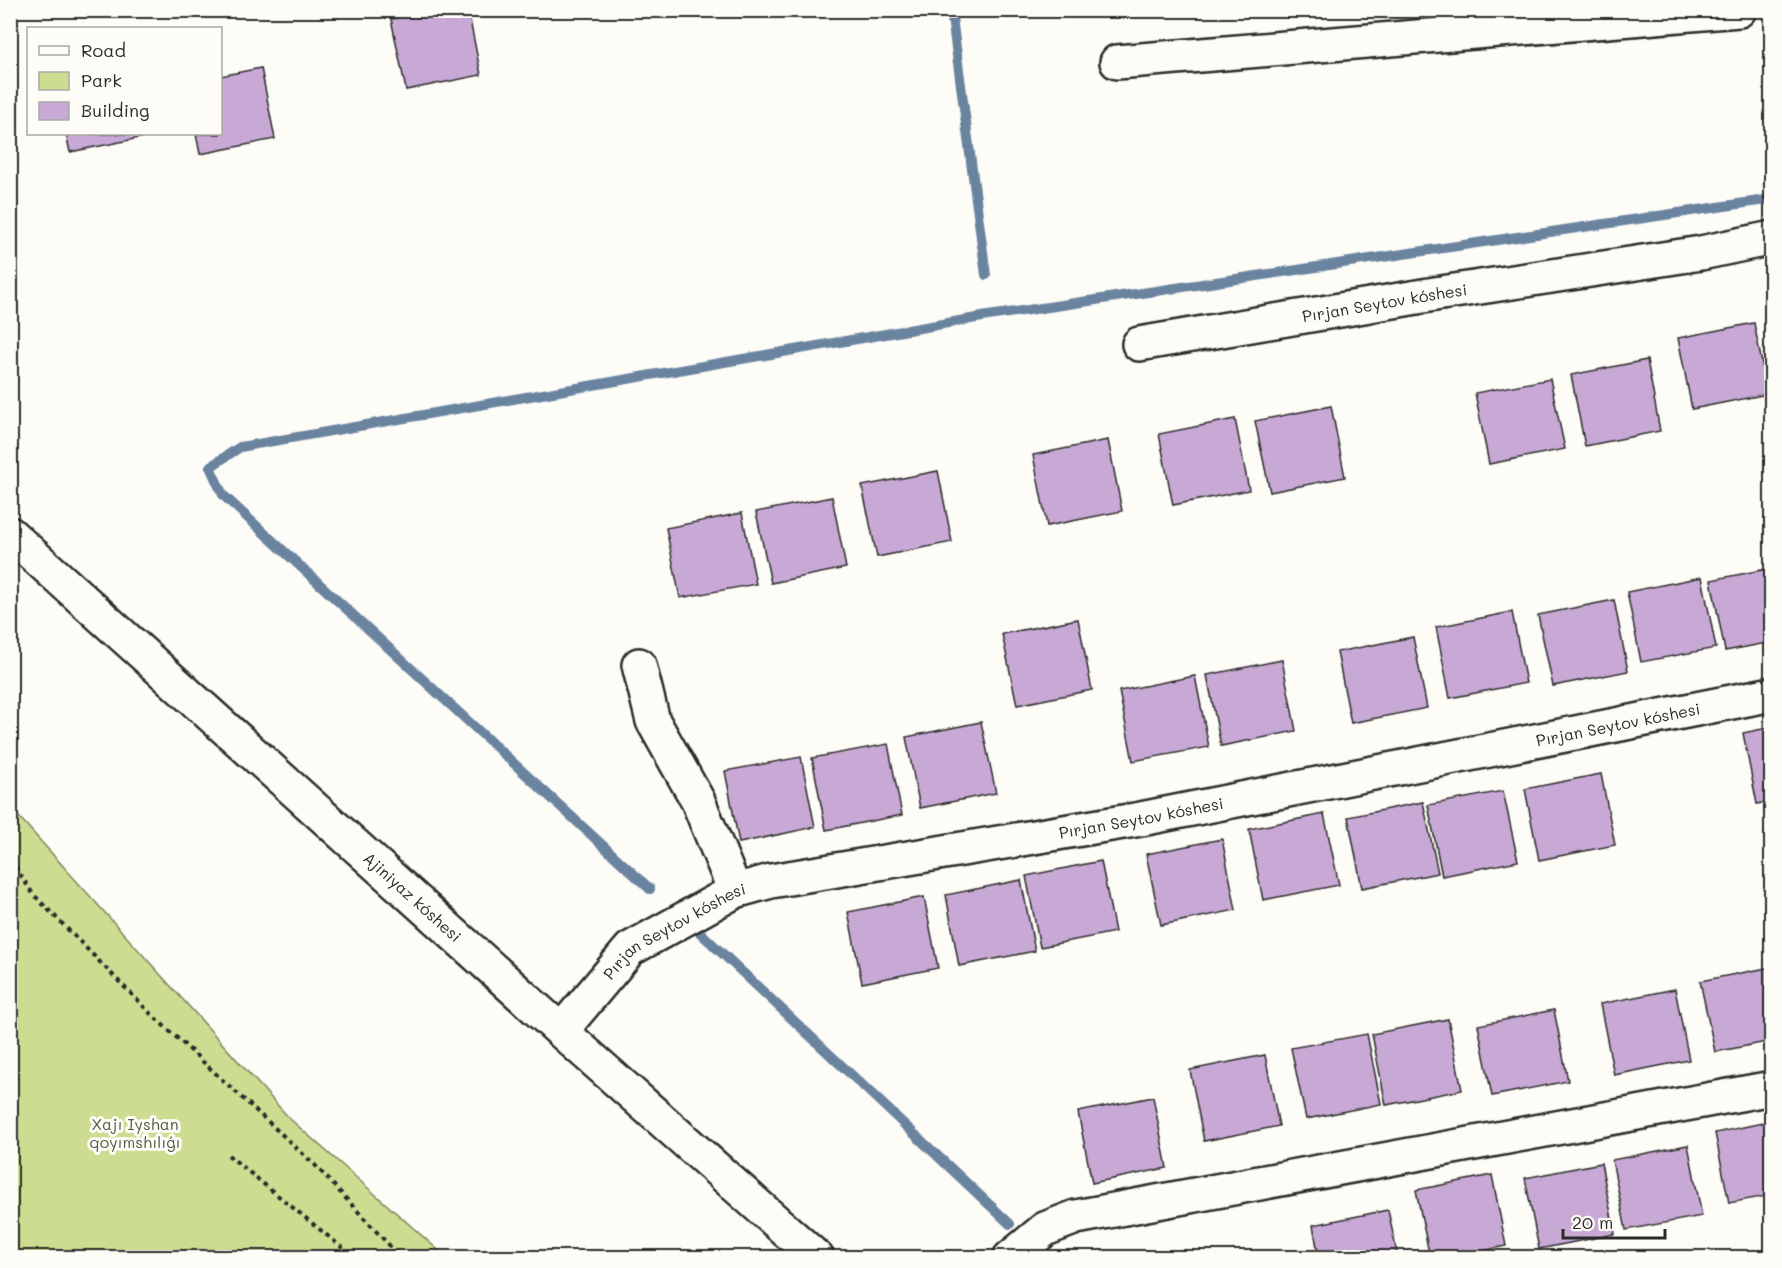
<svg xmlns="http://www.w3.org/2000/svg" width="1782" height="1268" font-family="Mali,sans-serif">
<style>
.green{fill:#ccdc90;stroke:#7c845e;stroke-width:1.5}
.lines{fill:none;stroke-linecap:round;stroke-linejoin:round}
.stream{stroke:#6a84a0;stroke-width:10}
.building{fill:#c8a9d5;stroke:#2b2b2b;stroke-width:1.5}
.minor-casing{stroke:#2b2b2b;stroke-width:38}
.path{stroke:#2b2b2b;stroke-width:4;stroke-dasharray:4.5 4.5;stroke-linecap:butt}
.minor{stroke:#fdfcf7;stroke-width:33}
.labels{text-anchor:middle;stroke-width:6;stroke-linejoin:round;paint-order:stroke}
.street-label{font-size:16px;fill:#2b2b2b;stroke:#fdfcf7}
.park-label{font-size:16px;fill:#535744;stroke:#fdfcf7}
</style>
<rect width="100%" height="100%" fill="#fdfcf7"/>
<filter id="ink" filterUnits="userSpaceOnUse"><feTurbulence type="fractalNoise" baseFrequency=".0167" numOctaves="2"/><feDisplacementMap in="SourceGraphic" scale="12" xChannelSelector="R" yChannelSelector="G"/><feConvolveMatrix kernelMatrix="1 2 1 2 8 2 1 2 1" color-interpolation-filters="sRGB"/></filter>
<g filter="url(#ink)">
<!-- green -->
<polygon class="green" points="11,808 290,1119 446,1257 11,1257"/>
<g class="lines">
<!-- stream -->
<g class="stream">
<polyline points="951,10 986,275"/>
<polyline points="650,889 223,495 210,467 240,447 988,316 1772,199"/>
<polyline points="690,923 1010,1224"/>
<polyline points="1045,1256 1047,1258"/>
</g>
</g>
<!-- building -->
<g class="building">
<polygon points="433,10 468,10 481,75 406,90 391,19"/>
<polygon points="261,68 275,139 200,154 196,134 220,134 220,76"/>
<polygon points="66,134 145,134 145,137 70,152"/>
<polygon points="1754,323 1768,394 1692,409 1678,338"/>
<polygon points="1647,360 1660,431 1585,446 1571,375"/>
<polygon points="1550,379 1565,449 1489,464 1475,393"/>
<polygon points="1331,406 1345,477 1270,492 1255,421"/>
<polygon points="1235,419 1249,490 1173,505 1159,434"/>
<polygon points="1108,440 1122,511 1047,526 1033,455"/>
<polygon points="938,471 952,542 877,557 862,486"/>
<polygon points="832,497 846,568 771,583 756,512"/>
<polygon points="742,513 756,584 680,598 666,528"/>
<polygon points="1772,568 1772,642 1725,651 1711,580"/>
<polygon points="1702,577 1716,648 1641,662 1627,592"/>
<polygon points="1614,600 1628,671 1553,686 1538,615"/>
<polygon points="1512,612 1526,683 1450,698 1436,627"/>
<polygon points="1078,619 1092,690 1017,705 1002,634"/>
<polygon points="1413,637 1427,708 1351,723 1337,652"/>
<polygon points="1282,660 1296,731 1221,746 1207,675"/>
<polygon points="1195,676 1209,747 1133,761 1119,691"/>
<polygon points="981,722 996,793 920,808 906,737"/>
<polygon points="1772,727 1772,801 1757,804 1743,733"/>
<polygon points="888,744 902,815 826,830 812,758"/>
<polygon points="801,757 815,827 739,843 725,771"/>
<polygon points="1601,774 1615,845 1539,860 1525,789"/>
<polygon points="1503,791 1518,861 1442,876 1428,805"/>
<polygon points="1423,802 1438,873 1362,888 1348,817"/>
<polygon points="1324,814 1339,885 1263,900 1249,829"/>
<polygon points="1222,839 1236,910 1161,925 1146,854"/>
<polygon points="1101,861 1115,932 1040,947 1026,876"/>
<polygon points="1021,880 1035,951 959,966 946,895"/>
<polygon points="924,897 938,968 862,983 848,912"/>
<polygon points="1772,967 1772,1041 1715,1052 1700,981"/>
<polygon points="1675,989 1689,1060 1614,1075 1600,1004"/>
<polygon points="1554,1010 1568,1081 1492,1096 1478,1025"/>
<polygon points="1448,1019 1462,1090 1386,1105 1372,1034"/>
<polygon points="1367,1034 1381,1104 1306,1119 1291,1048"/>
<polygon points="1265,1055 1279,1126 1204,1141 1190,1070"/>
<polygon points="1153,1097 1167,1168 1092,1183 1078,1112"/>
<polygon points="1772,1121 1772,1195 1729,1203 1715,1133"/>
<polygon points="1688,1145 1702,1216 1626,1230 1612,1160"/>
<polygon points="1601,1163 1615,1234 1539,1249 1525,1178"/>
<polygon points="1492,1175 1506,1246 1447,1258 1430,1258 1416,1190"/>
<polygon points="1388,1210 1398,1258 1319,1258 1313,1225"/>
</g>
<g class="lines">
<!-- minor casing -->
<g class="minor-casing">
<g id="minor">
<polyline points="1117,62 1739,10"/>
<path id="s1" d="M1139 344 1435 294 1701 253 1772 238"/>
<path id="s2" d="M10 534 561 1031 817 1258"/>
<polyline points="639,665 653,721 698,801 735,891"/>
<path id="s3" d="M561 1031 630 949 735 891 771 881 1141 819 1772 694"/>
<polyline points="1010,1258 1045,1229 1076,1217 1772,1088"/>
</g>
</g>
<!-- path -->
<g class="path">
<polyline points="10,859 33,894 151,1014 315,1165 401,1258"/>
<polyline points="228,1155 355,1258"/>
</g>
<!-- minor -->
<use href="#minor" class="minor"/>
</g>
</g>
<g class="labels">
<!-- street labels -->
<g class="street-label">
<text dy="6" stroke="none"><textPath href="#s1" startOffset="249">Pırjan Seytov kóshesi</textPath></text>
<text dy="6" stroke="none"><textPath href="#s3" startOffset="1126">Pırjan Seytov kóshesi</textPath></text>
<text dy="6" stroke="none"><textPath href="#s3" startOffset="640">Pırjan Seytov kóshesi</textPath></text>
<text dy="6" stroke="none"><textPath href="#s2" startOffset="542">Ajiniyaz kóshesi</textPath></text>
<text dy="6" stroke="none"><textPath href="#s3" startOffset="154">Pırjan Seytov kóshesi</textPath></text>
</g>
<!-- park labels -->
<g class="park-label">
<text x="135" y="1130">Xajı Iyshan<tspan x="135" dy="18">qoyımshılıǵı</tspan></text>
</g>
</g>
<!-- margin -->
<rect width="1782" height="1268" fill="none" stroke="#fdfcf7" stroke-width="36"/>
<rect x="18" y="18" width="1746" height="1232" fill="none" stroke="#2b2b2b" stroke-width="2" filter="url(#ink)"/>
<!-- legend -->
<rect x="27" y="27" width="195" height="108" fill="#fdfcf7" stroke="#a9a8a5" stroke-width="1.5"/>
<rect x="39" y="46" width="30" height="9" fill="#fdfcf7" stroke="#a9a8a5" stroke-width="1.5"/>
<text x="81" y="57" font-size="18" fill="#2b2b2b">Road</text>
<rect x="39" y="72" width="30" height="18" fill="#ccdc90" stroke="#a9a8a5" stroke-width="1.5"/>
<text x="81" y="87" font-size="18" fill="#2b2b2b">Park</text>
<rect x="39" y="102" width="30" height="18" fill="#c8a9d5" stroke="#a9a8a5" stroke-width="1.5"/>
<text x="81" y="117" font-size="18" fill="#2b2b2b">Building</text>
<!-- scale -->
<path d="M1563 1229v9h102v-9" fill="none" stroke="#2b2b2b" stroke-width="3"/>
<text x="1572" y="1229" font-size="18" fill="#2b2b2b" stroke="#fdfcf7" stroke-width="4.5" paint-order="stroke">20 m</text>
</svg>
